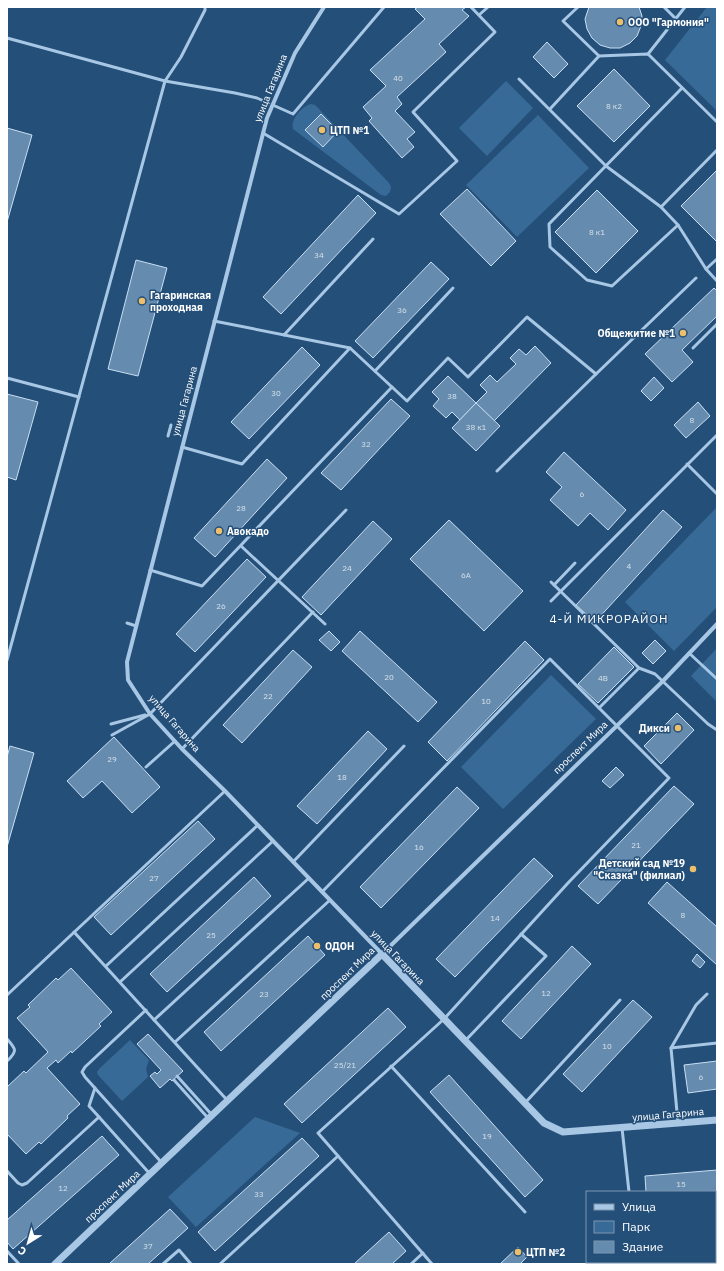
<svg xmlns="http://www.w3.org/2000/svg" width="724" height="1271" font-family="'IBM Plex Sans',sans-serif">
<style>
.green{fill:#386a97}
.building{fill:#658baf;stroke:#c9dff3}
.lines{fill:none;stroke-linecap:round;stroke-linejoin:round}
.service{stroke:#a7c7e4;stroke-width:3}
.minor{stroke:#a7c7e4;stroke-width:4}
.tertiary{stroke:#a7c7e4;stroke-width:7}
.poi-dot{fill:#eebf6b;stroke:#244f79;stroke-width:1.5}
.labels{text-anchor:middle;stroke-width:3;stroke-linejoin:round;paint-order:stroke}
.number-label{font-size:8px;fill:#d8e2eb}
.poi-label{font-size:10px;font-weight:bold;fill:#fff;stroke:#244f79;text-anchor:start}
.street-label{font-size:10px;fill:#fff;stroke:#244f79}
.quarter-label{font-size:12px;letter-spacing:1px;fill:#fff;stroke:#244f79}
</style>
<rect width="100%" height="100%" fill="#244f79"/>
<!-- green -->
<g class="green">
<polygon points="707,7 717,7 717,111 665,60"/>
<polygon points="506,81 533,108 487,156 459,128"/>
<path d="M311 104 315 105 319 109 389 183 391 187 390 192 386 196 381 195 293 129C290 120 302 106 311 104Z"/>
<polygon points="538,115 589,168 517,237 466,185"/>
<polygon points="716,508 717,509 717,607 674,651 625,602"/>
<polygon points="717,648 717,702 691,676"/>
<polygon points="551,675 596,719 503,809 461,767"/>
<polygon points="130,1040 149,1060 146,1069 148,1077 122,1101 98,1075 97,1072 100,1068"/>
<polygon points="255,1117 300,1133 196,1227 168,1197"/>
<polygon points="715,1214 717,1214 717,1264 693,1264 692,1262 715,1262"/>
</g>
<!-- building -->
<g class="building">
<polygon points="418,7 466,7 462,10 469,16 439,44 446,52 397,97 402,104 395,111 415,132 407,139 414,147 402,158 369,121 372,118 363,107 386,86 370,70 425,19 415,9"/>
<polygon points="589,7 639,7 642,16 641,26 637,36 630,43 620,48 610,48 600,45 592,38 587,29 585,19"/>
<polygon points="547,42 568,64 554,78 533,57"/>
<polygon points="614,69 650,106 614,142 577,106"/>
<polygon points="321,114 338,131 323,147 305,130"/>
<polygon points="7,128 32,135 7,222"/>
<polygon points="717,170 717,242 681,206"/>
<polygon points="467,189 516,241 491,266 440,214"/>
<polygon points="597,190 638,231 596,273 555,232"/>
<polygon points="358,195 376,213 281,314 263,297"/>
<polygon points="136,260 167,268 138,376 108,369"/>
<polygon points="431,262 449,279 373,358 355,341"/>
<polygon points="714,288 717,291 717,316 682,350 693,362 672,382 645,354"/>
<polygon points="535,346 551,363 494,421 476,403 487,392 480,385 490,375 497,382 516,364 510,358 519,349 526,355"/>
<polygon points="302,347 320,365 249,439 231,422"/>
<polygon points="448,376 476,403 460,420 452,412 446,418 433,406 439,399 432,392"/>
<polygon points="654,377 664,388 651,401 641,391"/>
<polygon points="7,394 38,402 16,480 7,477"/>
<polygon points="391,399 410,416 341,490 321,473"/>
<polygon points="698,402 710,416 686,438 674,425"/>
<polygon points="476,403 500,426 476,451 452,428"/>
<polygon points="564,452 626,510 608,530 590,513 578,526 550,500 562,487 546,472"/>
<polygon points="267,459 287,478 215,557 194,538"/>
<polygon points="663,510 682,527 595,622 576,605"/>
<polygon points="449,520 523,591 484,631 410,559"/>
<polygon points="373,521 392,539 321,615 302,597"/>
<polygon points="247,559 266,577 195,652 176,634"/>
<polygon points="329,631 340,642 331,651 319,640"/>
<polygon points="360,631 437,702 418,722 342,651"/>
<polygon points="655,640 666,651 653,664 642,653"/>
<polygon points="525,641 544,660 447,761 428,742"/>
<polygon points="614,647 634,667 598,703 578,684"/>
<polygon points="293,650 312,667 242,743 223,725"/>
<polygon points="677,713 694,730 661,764 644,746"/>
<polygon points="368,731 387,749 317,824 297,806"/>
<polygon points="114,737 160,787 132,813 102,781 83,798 67,781"/>
<polygon points="10,746 34,753 7,847 7,757"/>
<polygon points="616,767 624,775 610,788 602,781"/>
<polygon points="674,786 694,804 598,904 578,886"/>
<polygon points="457,787 479,808 381,908 360,887"/>
<polygon points="198,821 215,839 111,935 94,917"/>
<polygon points="534,858 553,876 455,977 436,959"/>
<polygon points="254,877 271,896 167,992 150,974"/>
<polygon points="667,882 717,927 717,965 648,903"/>
<polygon points="308,936 325,955 221,1051 204,1032"/>
<polygon points="572,946 591,964 521,1039 502,1021"/>
<polygon points="697,954 705,962 700,968 692,961"/>
<polygon points="71,968 112,1012 99,1024 101,1026 72,1053 71,1051 58,1063 56,1060 47,1068 80,1104 67,1116 68,1118 41,1144 39,1142 26,1154 7,1134 7,1087 24,1071 26,1073 48,1052 17,1018 30,1007 28,1005 56,978 58,980"/>
<polygon points="633,1000 652,1017 582,1092 563,1074"/>
<polygon points="388,1008 406,1027 302,1123 284,1104"/>
<polygon points="148,1034 183,1071 172,1081 170,1079 160,1088 150,1076 155,1072 157,1074 161,1070 137,1044"/>
<polygon points="717,1061 717,1089 688,1093 684,1065"/>
<polygon points="449,1075 543,1180 525,1197 430,1092"/>
<polygon points="102,1136 119,1155 13,1249 7,1242 7,1220"/>
<polygon points="302,1138 319,1156 215,1251 198,1232"/>
<polygon points="717,1170 717,1197 715,1198 715,1192 646,1192 645,1176"/>
<polygon points="170,1209 188,1228 148,1264 109,1264"/>
<polygon points="389,1232 406,1251 392,1264 354,1264"/>
<polygon points="518,1247 527,1257 520,1264 500,1264"/>
</g>
<g class="lines">
<!-- service -->
<g class="service">
<polyline points="578,7 563,21 599,56"/>
<polyline points="664,7 676,19"/>
<polyline points="479,15 488,7"/>
<polyline points="7,38 165,81 235,93 257,98 293,114 384,7"/>
<polyline points="648,54 685,7"/>
<polyline points="519,79 606,166 661,207 678,225 706,269 717,281"/>
<polyline points="550,109 599,56 648,54 717,122"/>
<polyline points="263,133 399,214 457,161 413,112 495,32 471,7"/>
<polyline points="661,207 717,150"/>
<polyline points="678,225 612,286 587,280 550,247 549,224 682,88"/>
<polyline points="706,269 717,259"/>
<polyline points="214,321 350,348 407,401 448,358 468,377 527,317 596,374"/>
<polyline points="284,335 373,239"/>
<polyline points="693,348 717,324"/>
<polyline points="375,371 453,288"/>
<polyline points="7,378 79,397"/>
<polyline points="168,436 171,425"/>
<polyline points="182,447 242,464 350,348"/>
<polyline points="687,464 717,494"/>
<polyline points="497,471 596,374 696,278"/>
<polyline points="241,546 325,624"/>
<polyline points="150,570 202,586 392,387"/>
<polyline points="551,582 639,668 655,674 708,724 717,730"/>
<polyline points="554,585 575,563"/>
<polyline points="551,601 717,435"/>
<polyline points="127,623 136,626"/>
<polyline points="689,653 717,679"/>
<polyline points="7,660 165,81 181,57 205,10 205,7"/>
<polyline points="599,708 639,668"/>
<polyline points="111,724 145,715"/>
<polyline points="112,735 150,714 346,510"/>
<polyline points="182,749 313,612"/>
<polyline points="146,767 175,741"/>
<polyline points="293,862 404,746"/>
<polyline points="322,892 550,659 669,778 568,883 444,1019 318,1133 432,1264"/>
<polyline points="74,932 227,1100"/>
<polyline points="106,966 258,825"/>
<polyline points="120,982 273,841"/>
<polyline points="7,995 225,791"/>
<polyline points="146,1010 85,1067 82,1072 85,1077 162,1163"/>
<polyline points="154,1020 309,878"/>
<path d="M7 1039C16 1049 18 1051 7 1061"/>
<polyline points="465,1041 546,956 521,934"/>
<polyline points="175,1042 330,900"/>
<polyline points="671,1048 696,1005 707,994"/>
<polyline points="391,1066 525,1212"/>
<polyline points="177,1076 212,1115"/>
<polyline points="174,1080 208,1118"/>
<polyline points="95,1088 89,1106 99,1117"/>
<polyline points="525,1103 620,1000"/>
<polyline points="678,1123 671,1048 717,1043"/>
<polyline points="622,1128 629,1192"/>
<polyline points="7,1171 18,1183 22,1185 27,1183 99,1117 150,1174"/>
<polyline points="715,1204 717,1203"/>
<polyline points="7,1251 19,1264"/>
<polyline points="636,1262 636,1264"/>
<polyline points="163,1264 179,1250 191,1264"/>
<polyline points="220,1264 338,1156"/>
<polyline points="411,1264 423,1253"/>
</g>
<!-- minor -->
<polyline class="minor" points="324,7 295,53 267,118 127,662 128,680 150,714 182,749 225,791 382,954 663,681 717,624"/>
<!-- tertiary -->
<polyline class="tertiary" points="55,1264 382,954 544,1123 563,1132 717,1120"/>
</g>
<!-- markers -->
<g class="poi-dot">
<circle cx="620" cy="22" r="4"/>
<circle cx="322" cy="130" r="4"/>
<circle cx="142" cy="301" r="4"/>
<circle cx="683" cy="333" r="4"/>
<circle cx="219" cy="531" r="4"/>
<circle cx="678" cy="728" r="4"/>
<circle cx="693" cy="869" r="4"/>
<circle cx="317" cy="946" r="4"/>
<circle cx="518" cy="1252" r="4"/>
</g>
<g class="labels">
<!-- number labels -->
<g class="number-label">
<text x="398" y="81">40</text>
<text x="614" y="109">8 к2</text>
<text x="597" y="235">8 к1</text>
<text x="319" y="258">34</text>
<text x="402" y="313">36</text>
<text x="276" y="396">30</text>
<text x="452" y="399">38</text>
<text x="692" y="423">8</text>
<text x="476" y="430">38 к1</text>
<text x="366" y="447">32</text>
<text x="582" y="497">6</text>
<text x="241" y="511">28</text>
<text x="629" y="569">4</text>
<text x="347" y="571">24</text>
<text x="466" y="578">6А</text>
<text x="221" y="609">26</text>
<text x="389" y="680">20</text>
<text x="603" y="681">4В</text>
<text x="268" y="699">22</text>
<text x="486" y="704">10</text>
<text x="112" y="762">29</text>
<text x="342" y="780">18</text>
<text x="636" y="848">21</text>
<text x="419" y="850">16</text>
<text x="154" y="881">27</text>
<text x="683" y="918">8</text>
<text x="495" y="921">14</text>
<text x="211" y="938">25</text>
<text x="546" y="996">12</text>
<text x="264" y="997">23</text>
<text x="607" y="1049">10</text>
<text x="345" y="1068">25/21</text>
<text x="701" y="1080">6</text>
<text x="487" y="1139">19</text>
<text x="681" y="1187">15</text>
<text x="63" y="1191">12</text>
<text x="259" y="1197">33</text>
<text x="148" y="1249">37</text>
</g>
<!-- poi labels -->
<g class="poi-label">
<text x="628" y="26">ООО "Гармония"</text>
<text x="330" y="134">ЦТП №1</text>
<text x="150" y="299">Гагаринская<tspan x="150" dy="12">проходная</tspan></text>
<text x="675" y="337" text-anchor="end">Общежитие №1</text>
<text x="227" y="535">Авокадо</text>
<text x="670" y="732" text-anchor="end">Дикси</text>
<text x="685" y="867" text-anchor="end">Детский сад №19<tspan x="685" dy="12">"Сказка" (филиал)</tspan></text>
<text x="325" y="950">ОДОН</text>
<text x="526" y="1256">ЦТП №2</text>
</g>
<!-- street labels -->
<g class="street-label">
<text transform="translate(270 88) rotate(-68)" y="4">улица Гагарина</text>
<text transform="translate(184 401) rotate(-75)" y="4">улица Гагарина</text>
<text transform="translate(175 723) rotate(49)" y="4">улица Гагарина</text>
<text transform="translate(580 747) rotate(-44)" y="4">проспект Мира</text>
<text transform="translate(398 957) rotate(46)" y="4">улица Гагарина</text>
<text transform="translate(347 973) rotate(-44)" y="4">проспект Мира</text>
<text transform="translate(668 1114) rotate(-5)" y="4">улица Гагарина</text>
<text transform="translate(112 1196) rotate(-43)" y="4">проспект Мира</text>
</g>
<!-- quarter labels -->
<g class="quarter-label">
<text x="609" y="623">4-Й МИКРОРАЙОН</text>
</g>
</g>
<!-- border -->
<rect width="724" height="1271" fill="none" stroke="#ffffff" stroke-width="16"/>
<!-- legend -->
<rect x="586" y="1191" width="130" height="72" fill="#244f79" stroke="#7c95af"/>
<rect x="594" y="1204" width="20" height="6" fill="#a7c7e4" stroke="#7c95af"/>
<text x="622" y="1211" font-size="12" fill="#ffffff">Улица</text>
<rect x="594" y="1221" width="20" height="12" fill="#386a97" stroke="#7c95af"/>
<text x="622" y="1231" font-size="12" fill="#ffffff">Парк</text>
<rect x="594" y="1241" width="20" height="12" fill="#658baf" stroke="#7c95af"/>
<text x="622" y="1251" font-size="12" fill="#ffffff">Здание</text>
<!-- north arrow -->
<g transform="translate(28 1243) rotate(217)" stroke="#244f79" stroke-width="3" paint-order="stroke">
<path d="M0-3L7 15L0 10L-7 15Z" fill="#ffffff"/>
<text y="-6" font-size="11" font-weight="bold" text-anchor="middle" fill="#ffffff">С</text>
</g>
</svg>
